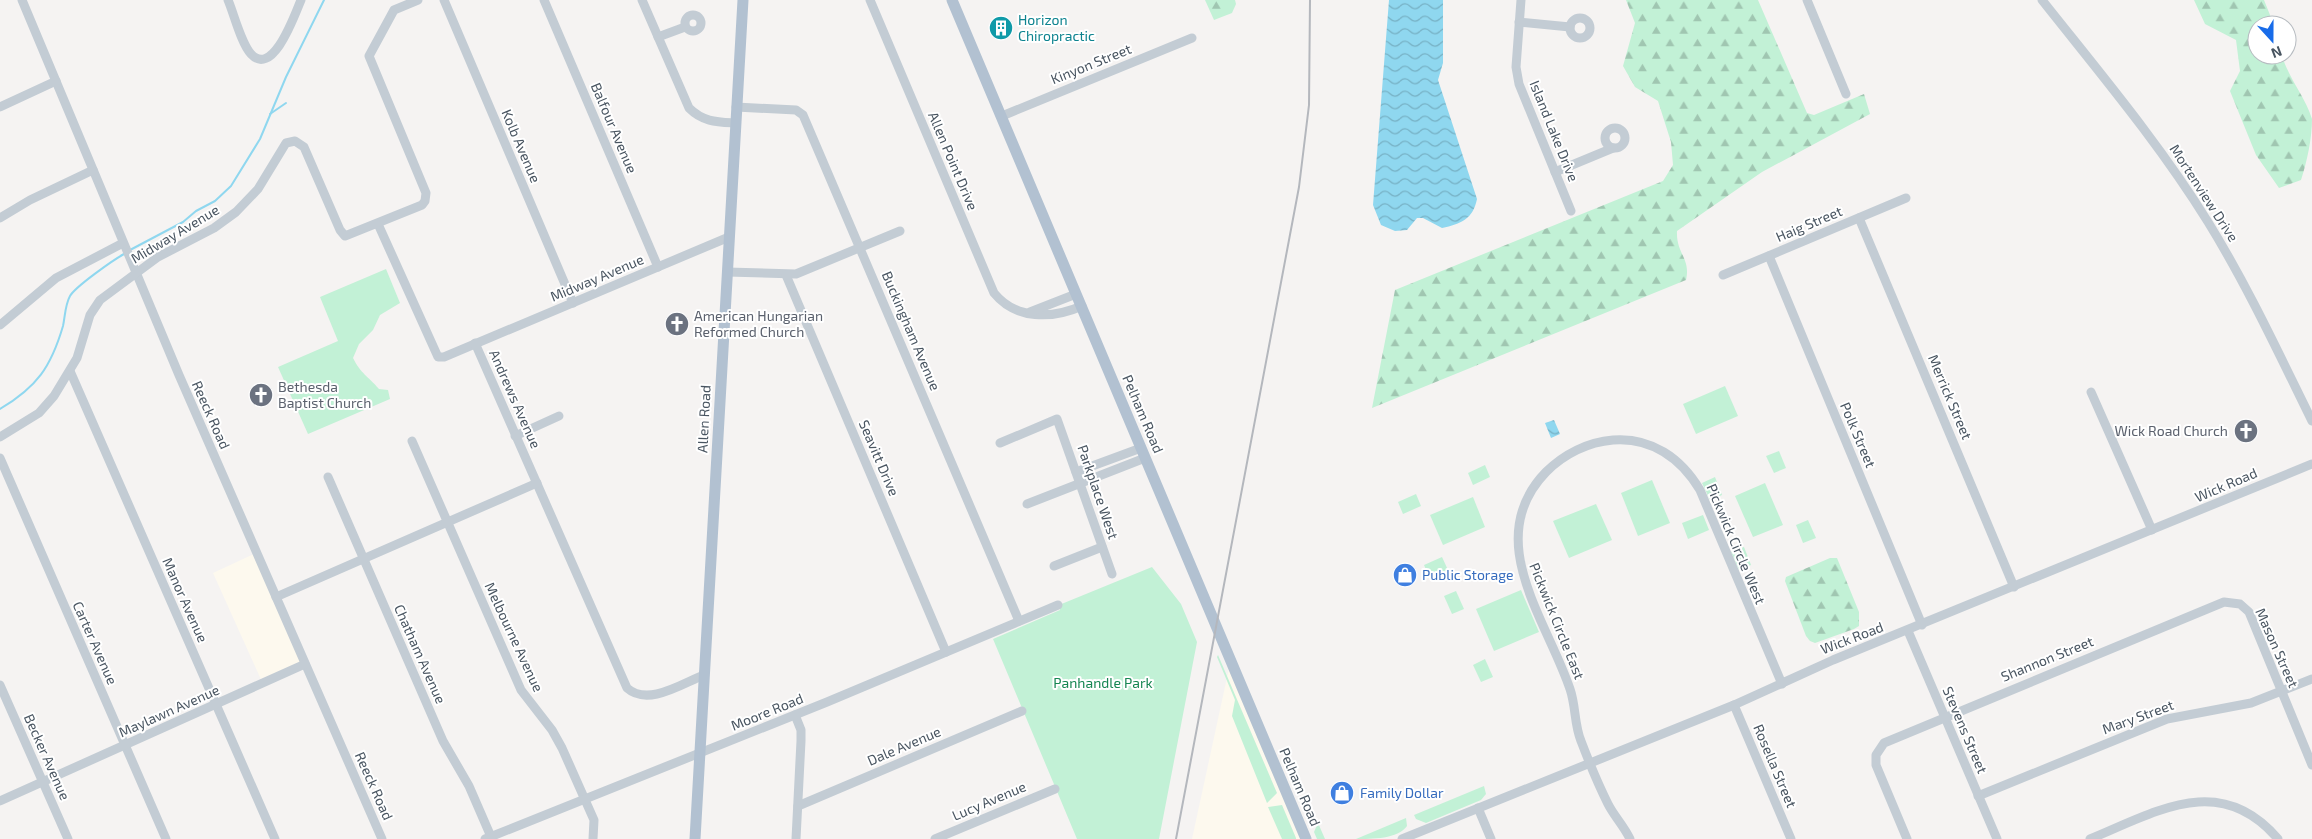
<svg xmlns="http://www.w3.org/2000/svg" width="2312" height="839" font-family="'Exo 2',sans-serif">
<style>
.commercial{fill:#fdf9ee}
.green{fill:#c2f1d6}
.forest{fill:url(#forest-firs)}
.water{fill:url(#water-waves)}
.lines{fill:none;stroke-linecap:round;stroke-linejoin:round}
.stream{stroke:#8fd7ef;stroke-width:2}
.minor{stroke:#c3ccd4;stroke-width:9}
.major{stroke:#b2c1d1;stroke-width:11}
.rail{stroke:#b4b7bd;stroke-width:2}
.labels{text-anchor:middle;stroke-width:4;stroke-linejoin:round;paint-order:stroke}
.culture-label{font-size:14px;fill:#0d838f;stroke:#fff;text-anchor:start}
.street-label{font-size:14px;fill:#495561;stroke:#fff}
.worship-label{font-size:14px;fill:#5b616d;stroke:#fff;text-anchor:start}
.shop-label{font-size:14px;fill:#366cbe;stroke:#fff;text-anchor:start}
.park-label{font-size:14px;fill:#168652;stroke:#fff}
</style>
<defs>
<pattern id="forest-firs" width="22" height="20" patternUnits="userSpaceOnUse" patternTransform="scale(1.25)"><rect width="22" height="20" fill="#c2f1d6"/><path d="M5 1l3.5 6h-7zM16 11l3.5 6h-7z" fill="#a0c6b1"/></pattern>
<pattern id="water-waves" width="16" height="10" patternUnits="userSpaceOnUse" patternTransform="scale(1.25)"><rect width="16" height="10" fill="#8fd7ef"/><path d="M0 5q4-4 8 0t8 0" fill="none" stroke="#77b1c5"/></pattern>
</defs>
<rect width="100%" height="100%" fill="#f5f3f2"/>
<!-- commercial -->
<g class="commercial">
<polygon points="256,553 305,664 263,684 213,573"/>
<polygon points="1231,659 1306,839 1192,839"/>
</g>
<!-- green -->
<g class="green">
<path d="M386 269 400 303 380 315 373 330 359 344 353 358C361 374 368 376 379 389L388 390 390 399 308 434 278 367 338 341 320 297Z"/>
<polygon points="1725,386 1738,416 1696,434 1683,404"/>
<polygon points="1779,451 1786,468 1774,473 1766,456"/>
<polygon points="1485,465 1490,477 1473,485 1468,473"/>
<polygon points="1715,477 1722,495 1710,500 1702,483"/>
<polygon points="1652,480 1670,523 1638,536 1621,493"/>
<polygon points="1765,483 1783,525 1753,537 1735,496"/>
<polygon points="1416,494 1421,506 1403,514 1398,502"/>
<polygon points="1473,497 1485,527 1443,545 1430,515"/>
<polygon points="1596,504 1612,540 1569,558 1553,521"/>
<polygon points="1703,515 1709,530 1688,539 1682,523"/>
<polygon points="1808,520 1816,538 1803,543 1796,525"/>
<polygon points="1744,547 1751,565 1739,570 1731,552"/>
<polygon points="1442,557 1448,570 1429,577 1424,565"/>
<polygon points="1152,567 1181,604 1197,642 1159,839 1077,839 993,639 1060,610 1059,605"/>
<polygon points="1521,590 1539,632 1494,651 1476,609"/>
<polygon points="1456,591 1464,609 1452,614 1444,596"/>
<polygon points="1218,655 1277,793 1267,803 1232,716 1235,700 1217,657"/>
<polygon points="1485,659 1493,677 1481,682 1473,665"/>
<polygon points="1484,786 1486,794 1481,800 1426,823 1416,819 1414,815"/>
<polygon points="1282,805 1296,838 1296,839 1282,839 1268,807"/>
<path d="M1406 818 1407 826C1398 839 1372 839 1356 839Z"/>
<polygon points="1318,823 1325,839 1317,839 1314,832"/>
</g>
<!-- forest -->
<g class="forest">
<polygon points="1205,0 1235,0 1236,4 1232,13 1214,20"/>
<path d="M1626 0H1758L1807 113 1814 115 1864 94 1870 114 1762 172 1677 231C1676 254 1691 258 1686 280L1372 408 1395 290 1663 181 1673 165 1671 142 1658 101 1635 87 1623 66 1635 23Z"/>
<path d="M2194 0H2264L2274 25H2257V55H2282C2288 78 2305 96 2312 119 2312 138 2307 162 2301 180L2279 188 2256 155 2230 91 2240 71 2236 40 2205 24Z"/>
<polygon points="1830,558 1837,558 1859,612 1859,626 1854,629 1815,643 1810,641 1806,636 1785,581 1786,577"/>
</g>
<!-- water -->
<g class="water">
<path d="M1389 0H1443V63L1438 80 1477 199C1473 219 1461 224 1442 228L1423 218H1417L1407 230 1395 231 1381 225 1373 205Z"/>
<polygon points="1554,420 1560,434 1551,438 1545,423"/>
</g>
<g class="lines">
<!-- stream -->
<g class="stream">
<polyline points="270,114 286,103"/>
<polyline points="130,250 183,222 196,211 215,201 231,186 260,139 286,77 324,0"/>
<path d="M0 409C37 387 51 367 63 326 65 317 65 305 70 296 75 287 113 260 124 254"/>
</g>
<!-- minor -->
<g class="minor">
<polyline points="22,0 179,375 382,839"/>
<path d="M228 0C234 14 241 43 251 54 273 78 295 14 301 0"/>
<polyline points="444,0 573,303"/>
<polyline points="544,0 658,267"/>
<path d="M642 0 689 108C703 122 717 122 735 123"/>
<path d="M870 0 994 293C1016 320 1052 319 1082 306"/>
<polyline points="1521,0 1516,67 1519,84 1571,211"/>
<polyline points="1807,0 1846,94"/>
<path d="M2042 0C2099 72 2159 143 2208 222 2247 285 2279 354 2312 421"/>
<circle cx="693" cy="23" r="8"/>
<circle cx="1580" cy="28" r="10"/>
<polyline points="1519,22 1570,27"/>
<polyline points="658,37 685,27"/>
<polyline points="0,107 56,81"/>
<polyline points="736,107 796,110 803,115 1019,621"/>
<polyline points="1002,116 1192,38"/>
<circle cx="1615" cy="138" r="10"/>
<polyline points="1555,172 1613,148"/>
<polyline points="0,218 30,200 93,170"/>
<polyline points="1859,218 2014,587"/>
<polyline points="378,224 438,357 444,357 729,237"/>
<polyline points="1769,256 1922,625"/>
<polyline points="727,272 796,274 900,231"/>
<polyline points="786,275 946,652"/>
<polyline points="1723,275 1906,198"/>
<polyline points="1030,312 1076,294"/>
<polyline points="0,325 56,278 123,243"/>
<path d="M475 343 627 688C648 707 683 683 704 675"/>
<polyline points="70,371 275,839"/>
<polyline points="2091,392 2152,530"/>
<polyline points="515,436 559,416"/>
<polyline points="0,437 39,413 54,396 77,358 90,315 100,300 158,257 214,228 236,212 258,189 286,143 295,141 304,147 340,230 345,236 422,205 425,201 426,193 369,56 394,10 418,0"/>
<polyline points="412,441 521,690 552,730 562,748 594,820 593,839"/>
<polyline points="1000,443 1057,419 1112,574"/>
<polyline points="0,458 166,839"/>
<polyline points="1076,472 1141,448"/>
<polyline points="328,477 443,741 469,786 492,839"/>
<polyline points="1027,504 1145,458"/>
<polyline points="1054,566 1102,547"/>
<polyline points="276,597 537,483"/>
<polyline points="1908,631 1997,839"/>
<polyline points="0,685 68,839"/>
<polyline points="1734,705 1791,839"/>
<polyline points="795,715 801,730 801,741 796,839"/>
<polyline points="1978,796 2167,719 2251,703 2312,679"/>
<polyline points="0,801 305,664"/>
<polyline points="798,806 1022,711"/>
<polyline points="1478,808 1491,839"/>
<polyline points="485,839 827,702 1058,605"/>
<polyline points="935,839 1055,789"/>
<polyline points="1402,839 1734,705 1833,660 2312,464"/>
<path d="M1630 839C1624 826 1614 816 1608 804 1598 784 1589 762 1581 741 1574 724 1576 706 1570 689 1547 620 1481 539 1546 472 1564 454 1588 442 1613 440 1651 437 1681 458 1700 490L1782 684"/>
<polyline points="1907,839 1876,765 1876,755 1884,743 2224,602 2240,604 2249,612 2312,765"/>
<path d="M2090 839C2156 812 2220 771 2278 839"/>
</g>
<!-- major -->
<g class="major">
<polyline points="952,0 1306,839"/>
<polyline points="695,839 743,0"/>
</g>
<!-- rail -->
<polyline class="rail" points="1176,839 1299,187 1309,105 1310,0"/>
</g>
<!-- icons -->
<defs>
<g id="building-disc" transform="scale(1.25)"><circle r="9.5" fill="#0f9aa8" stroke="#fff"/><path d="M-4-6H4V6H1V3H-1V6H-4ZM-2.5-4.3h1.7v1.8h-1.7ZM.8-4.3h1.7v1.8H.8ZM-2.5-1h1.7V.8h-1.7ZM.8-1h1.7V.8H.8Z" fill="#fff"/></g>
<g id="church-disc" transform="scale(1.25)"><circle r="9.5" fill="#6b7280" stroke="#fff"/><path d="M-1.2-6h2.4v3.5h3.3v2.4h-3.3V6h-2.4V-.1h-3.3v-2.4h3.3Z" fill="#fff"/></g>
<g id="shop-disc" transform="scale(1.25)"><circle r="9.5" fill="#3f7fe0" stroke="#fff"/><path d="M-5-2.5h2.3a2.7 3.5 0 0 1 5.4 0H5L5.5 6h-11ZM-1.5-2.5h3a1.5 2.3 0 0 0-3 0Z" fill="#fff"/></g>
</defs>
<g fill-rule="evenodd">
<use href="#building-disc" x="1001" y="28"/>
<use href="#church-disc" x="677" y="324"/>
<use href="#church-disc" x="261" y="395"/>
<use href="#church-disc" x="2246" y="431"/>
<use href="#shop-disc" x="1405" y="575"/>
<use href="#shop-disc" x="1342" y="793"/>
</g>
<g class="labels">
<!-- culture labels -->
<g class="culture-label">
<text x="1018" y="25">Horizon<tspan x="1018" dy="16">Chiropractic</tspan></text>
</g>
<!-- street labels -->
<g class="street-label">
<text transform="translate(1091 64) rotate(-22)" y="5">Kinyon Street</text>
<text transform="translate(614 128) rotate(67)" y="5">Balfour Avenue</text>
<text transform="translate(1554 131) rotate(68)" y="5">Island Lake Drive</text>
<text transform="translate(521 146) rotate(67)" y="5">Kolb Avenue</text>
<text transform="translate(953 161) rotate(67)" y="5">Allen Point Drive</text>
<text transform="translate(2204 193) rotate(57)" y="5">Mortenview Drive</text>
<text transform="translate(1809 224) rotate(-23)" y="5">Haig Street</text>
<text transform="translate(175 234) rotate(-31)" y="5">Midway Avenue</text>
<text transform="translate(597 278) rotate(-23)" y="5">Midway Avenue</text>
<text transform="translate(911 331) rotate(67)" y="5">Buckingham Avenue</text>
<text transform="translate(1950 397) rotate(67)" y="5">Merrick Street</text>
<text transform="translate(515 399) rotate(66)" y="5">Andrews Avenue</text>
<text transform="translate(1143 414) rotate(67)" y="5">Pelham Road</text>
<text transform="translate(211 415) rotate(66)" y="5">Reeck Road</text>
<text transform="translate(704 419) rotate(-87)" y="5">Allen Road</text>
<text transform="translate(1858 435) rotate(67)" y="5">Polk Street</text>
<text transform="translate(879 458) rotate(67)" y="5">Seavitt Drive</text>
<text transform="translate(2226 485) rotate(-23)" y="5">Wick Road</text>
<text transform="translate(1098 492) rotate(71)" y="5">Parkplace West</text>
<text transform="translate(1736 544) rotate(67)" y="5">Pickwick Circle West</text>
<text transform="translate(185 600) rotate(66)" y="5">Manor Avenue</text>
<text transform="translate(1557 621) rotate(68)" y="5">Pickwick Circle East</text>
<text transform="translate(514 637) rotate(65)" y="5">Melbourne Avenue</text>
<text transform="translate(1852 638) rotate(-21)" y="5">Wick Road</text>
<text transform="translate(95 643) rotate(66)" y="5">Carter Avenue</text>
<text transform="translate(2277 648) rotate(66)" y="5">Mason Street</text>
<text transform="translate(420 654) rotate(66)" y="5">Chatham Avenue</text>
<text transform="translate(2047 659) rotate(-22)" y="5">Shannon Street</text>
<text transform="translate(169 711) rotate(-24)" y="5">Maylawn Avenue</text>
<text transform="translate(767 712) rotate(-22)" y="5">Moore Road</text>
<text transform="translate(2138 717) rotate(-20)" y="5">Mary Street</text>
<text transform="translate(1965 730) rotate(67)" y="5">Stevens Street</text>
<text transform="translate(904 746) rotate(-23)" y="5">Dale Avenue</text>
<text transform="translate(47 757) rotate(66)" y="5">Becker Avenue</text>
<text transform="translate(1775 766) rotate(67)" y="5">Rosella Street</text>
<text transform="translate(374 786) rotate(66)" y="5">Reeck Road</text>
<text transform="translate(1300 787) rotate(67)" y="5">Pelham Road</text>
<text transform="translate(989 801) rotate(-23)" y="5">Lucy Avenue</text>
</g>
<!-- worship labels -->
<g class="worship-label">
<text x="694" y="321">American Hungarian<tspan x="694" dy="16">Reformed Church</tspan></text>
<text x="278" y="392">Bethesda<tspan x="278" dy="16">Baptist Church</tspan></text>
<text x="2228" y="436" text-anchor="end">Wick Road Church</text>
</g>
<!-- shop labels -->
<g class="shop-label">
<text x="1422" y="580">Public Storage</text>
<text x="1360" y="798">Family Dollar</text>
</g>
<!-- park labels -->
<g class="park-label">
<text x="1103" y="688">Panhandle Park</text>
</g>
</g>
<!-- north arrow -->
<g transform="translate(2272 40) rotate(159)"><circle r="24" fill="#ffffff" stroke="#b6bbc0"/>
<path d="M0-4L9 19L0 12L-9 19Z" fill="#186ce9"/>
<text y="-8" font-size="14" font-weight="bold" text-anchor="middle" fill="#495561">N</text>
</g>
</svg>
